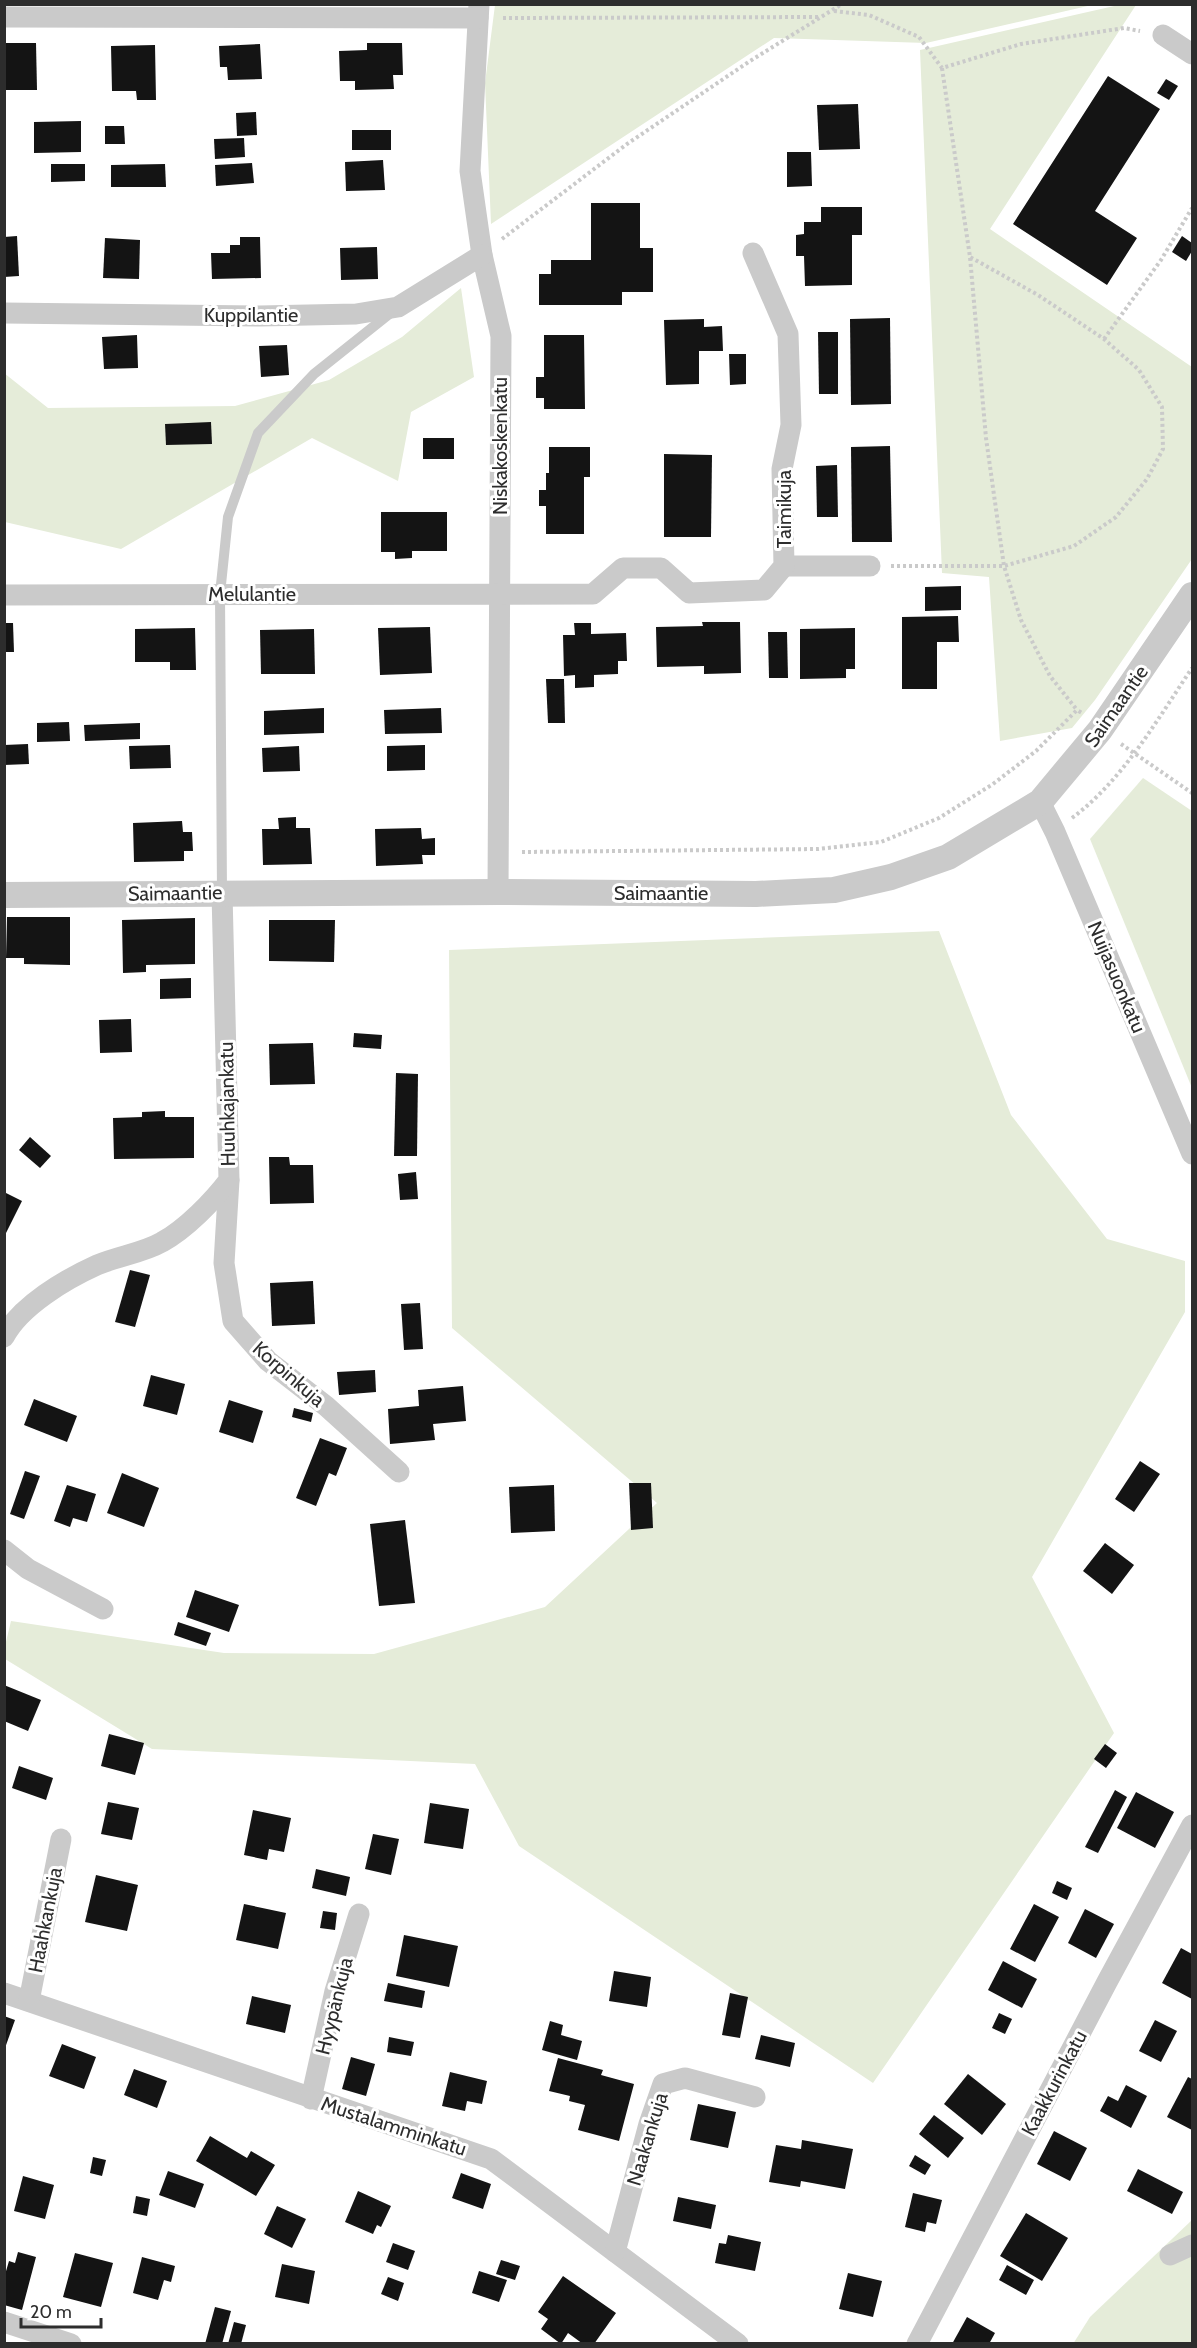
<svg xmlns="http://www.w3.org/2000/svg" width="1197" height="2348" font-family="Cabin,sans-serif">
<style>
.green{fill:#e5ecd9}
.building{fill:#141414}
.lines{fill:none;stroke-linecap:round;stroke-linejoin:round}
.path{stroke:#cacaca;stroke-width:4;stroke-dasharray:3 3;stroke-linecap:butt}
.service{stroke:#cacaca;stroke-width:10}
.minor{stroke:#cacaca;stroke-width:21}
.tertiary{stroke:#cacaca;stroke-width:26}
.labels{text-anchor:middle;stroke-width:6;stroke-linejoin:round;paint-order:stroke}
.street-label{font-size:20px;fill:#2d2d2d;stroke:#fff}
</style>
<rect width="100%" height="100%" fill="#fff"/>
<!-- green -->
<g class="green">
<polygon points="1123,4 1136,5 990,229 1192,367 1192,559 1095,700 1072,728 1000,741 989,577 942,573 920,50"/>
<polygon points="495,5 1092,5 926,43 774,38 491,224 485,83"/>
<polygon points="461,288 474,377 411,412 398,481 312,438 121,549 5,522 4,373 48,408 235,406 329,380 402,337"/>
<polygon points="1143,778 1192,811 1192,1088 1090,839"/>
<polygon points="939,931 1011,1115 1107,1239 1185,1261 1185,1312 1032,1577 1114,1733 873,2083 519,1846 475,1764 152,1749 5,1659 5,1646 11,1621 224,1653 374,1654 545,1607 657,1503 452,1328 449,950"/>
<polygon points="1192,2220 1192,2343 1073,2344 1090,2317"/>
</g>
<!-- building -->
<g class="building">
<polygon points="4,43 36,43 37,90 4,90"/>
<polygon points="367,43 402,43 403,75 393,75 394,89 355,90 355,81 340,81 339,51 367,50"/>
<polygon points="260,44 262,79 228,80 227,67 220,67 219,46"/>
<polygon points="155,45 156,100 137,100 136,91 112,91 111,46"/>
<polygon points="1108,76 1160,109 1095,211 1137,238 1107,285 1013,224"/>
<polygon points="1166,79 1178,86 1169,100 1157,93"/>
<polygon points="858,104 860,149 819,150 817,105"/>
<polygon points="256,112 257,135 237,136 236,113"/>
<polygon points="81,121 81,152 34,153 34,122"/>
<polygon points="105,126 124,126 125,144 105,144"/>
<rect x="352" y="130" width="39" height="20"/>
<polygon points="244,138 245,157 215,159 214,139"/>
<polygon points="787,152 811,152 812,186 787,187"/>
<polygon points="383,160 385,190 346,191 345,162"/>
<polygon points="252,163 254,183 216,186 215,165"/>
<polygon points="51,164 85,164 85,181 51,182"/>
<polygon points="165,164 166,187 111,187 111,165"/>
<polygon points="591,203 640,203 640,248 653,248 653,292 622,292 622,305 539,305 539,274 551,274 551,260 591,260"/>
<polygon points="821,207 862,207 862,235 852,235 852,285 805,286 804,256 796,256 796,235 804,234 804,222 821,222"/>
<polygon points="17,236 19,276 4,277 4,237"/>
<polygon points="1182,236 1192,243 1192,251 1186,261 1172,252"/>
<polygon points="240,237 260,237 261,278 212,279 211,253 230,253 230,245 240,245"/>
<polygon points="105,238 140,240 139,279 103,278"/>
<polygon points="377,247 378,279 341,280 340,248"/>
<polygon points="890,318 891,404 851,405 850,319"/>
<polygon points="704,319 704,327 722,326 723,351 699,351 699,384 666,385 664,320"/>
<polygon points="818,332 838,332 838,394 819,394"/>
<polygon points="137,335 138,368 104,369 102,337"/>
<polygon points="544,335 584,335 585,409 544,409 544,398 536,398 536,377 544,377"/>
<polygon points="287,345 289,375 261,377 259,346"/>
<polygon points="729,354 746,354 746,384 730,385"/>
<polygon points="211,422 212,444 166,445 165,424"/>
<rect x="423" y="438" width="31" height="21"/>
<polygon points="890,446 892,542 852,542 851,447"/>
<polygon points="549,447 590,447 590,477 584,477 584,534 546,534 546,506 539,506 539,490 546,490 546,473 549,473"/>
<polygon points="664,454 712,455 711,537 664,537"/>
<polygon points="837,465 838,517 817,517 816,466"/>
<polygon points="381,512 447,512 447,551 412,551 412,558 395,559 395,552 381,552"/>
<polygon points="961,586 961,610 925,611 925,587"/>
<polygon points="958,616 959,642 937,642 937,689 902,689 902,617"/>
<polygon points="702,622 740,622 741,673 704,674 704,666 657,667 656,627 703,626"/>
<polygon points="4,623 13,623 14,652 4,652"/>
<polygon points="574,623 591,623 591,634 626,633 627,661 618,661 618,674 594,675 594,687 575,688 575,675 564,676 563,635 575,635"/>
<polygon points="430,627 432,673 380,675 378,628"/>
<polygon points="195,628 196,670 170,670 170,662 135,662 135,629"/>
<polygon points="855,628 855,669 846,669 846,678 800,679 800,629"/>
<polygon points="314,629 315,674 261,674 260,630"/>
<polygon points="768,632 787,632 788,678 769,678"/>
<polygon points="546,679 564,679 565,723 548,723"/>
<polygon points="324,708 324,733 264,735 264,711"/>
<polygon points="441,708 442,733 385,734 384,710"/>
<polygon points="69,722 70,741 37,742 37,723"/>
<polygon points="140,723 140,739 85,741 84,725"/>
<polygon points="28,744 29,764 4,765 4,745"/>
<polygon points="170,745 171,768 130,769 129,746"/>
<polygon points="425,745 425,770 387,771 387,746"/>
<polygon points="299,746 300,771 263,772 262,748"/>
<polygon points="296,817 296,828 310,828 312,864 263,865 262,829 279,829 278,818"/>
<polygon points="182,821 183,832 192,832 193,851 184,851 184,861 134,862 133,823"/>
<polygon points="421,828 422,839 435,838 435,855 422,855 423,864 376,866 375,829"/>
<polygon points="7,917 70,917 70,965 24,964 24,958 6,958"/>
<polygon points="195,918 195,964 146,965 146,972 123,973 122,920"/>
<polygon points="269,920 335,920 334,962 269,961"/>
<polygon points="191,978 191,998 160,999 160,979"/>
<polygon points="131,1019 132,1052 100,1053 99,1020"/>
<polygon points="354,1033 382,1035 381,1049 353,1047"/>
<polygon points="313,1043 315,1084 270,1085 269,1044"/>
<polygon points="396,1073 418,1074 417,1156 394,1156"/>
<polygon points="165,1111 165,1117 194,1117 194,1158 114,1159 113,1118 142,1117 142,1112"/>
<polygon points="30,1137 51,1156 40,1168 19,1150"/>
<polygon points="269,1157 289,1157 290,1165 313,1165 314,1203 270,1204"/>
<polygon points="416,1172 418,1199 400,1200 398,1174"/>
<polygon points="4,1192 22,1201 6,1233 4,1232"/>
<polygon points="130,1270 150,1275 135,1327 115,1322"/>
<polygon points="313,1281 315,1324 272,1326 270,1283"/>
<polygon points="420,1303 423,1349 404,1350 401,1304"/>
<polygon points="375,1370 376,1392 339,1395 337,1372"/>
<polygon points="151,1375 185,1384 177,1415 143,1406"/>
<polygon points="463,1386 466,1421 433,1424 435,1440 390,1444 388,1409 419,1406 418,1390"/>
<polygon points="34,1399 77,1416 67,1442 24,1425"/>
<polygon points="229,1400 263,1411 253,1443 219,1432"/>
<polygon points="294,1408 313,1413 311,1422 292,1417"/>
<polygon points="320,1438 347,1448 336,1476 329,1473 316,1506 296,1498"/>
<polygon points="1140,1461 1160,1474 1134,1512 1115,1499"/>
<polygon points="25,1471 40,1476 24,1519 10,1514"/>
<polygon points="122,1473 159,1488 144,1527 107,1513"/>
<polygon points="629,1483 651,1483 653,1528 631,1530"/>
<polygon points="67,1485 96,1494 87,1522 73,1518 70,1527 54,1521"/>
<polygon points="554,1485 555,1531 511,1533 509,1487"/>
<polygon points="405,1520 415,1603 379,1606 370,1524"/>
<polygon points="1105,1543 1134,1565 1112,1594 1083,1571"/>
<polygon points="195,1590 239,1605 229,1632 186,1617"/>
<polygon points="178,1622 211,1633 206,1646 174,1635"/>
<polygon points="4,1685 41,1700 28,1731 4,1721"/>
<polygon points="109,1734 144,1743 135,1775 101,1766"/>
<polygon points="1105,1744 1117,1753 1106,1768 1094,1759"/>
<polygon points="19,1766 53,1778 46,1800 12,1788"/>
<polygon points="1115,1790 1127,1797 1098,1853 1085,1847"/>
<polygon points="1136,1792 1174,1812 1155,1848 1117,1828"/>
<polygon points="108,1802 139,1808 132,1840 101,1834"/>
<polygon points="430,1803 469,1809 463,1849 424,1843"/>
<polygon points="253,1810 291,1818 284,1852 269,1849 267,1860 244,1855"/>
<polygon points="373,1834 399,1839 391,1875 365,1869"/>
<polygon points="316,1869 350,1877 346,1896 312,1888"/>
<polygon points="96,1875 138,1885 127,1931 85,1922"/>
<polygon points="1057,1881 1072,1888 1067,1900 1052,1893"/>
<polygon points="244,1904 286,1913 278,1949 236,1940"/>
<polygon points="1034,1904 1059,1917 1035,1962 1010,1949"/>
<polygon points="1085,1909 1114,1924 1096,1958 1068,1943"/>
<polygon points="323,1911 337,1913 335,1930 320,1928"/>
<polygon points="404,1935 458,1946 449,1987 396,1976"/>
<polygon points="1181,1948 1192,1954 1192,1999 1162,1983"/>
<polygon points="1003,1961 1037,1979 1022,2008 988,1990"/>
<polygon points="614,1971 651,1977 647,2007 609,2001"/>
<polygon points="388,1983 425,1991 422,2008 384,2001"/>
<polygon points="730,1993 748,1997 740,2038 722,2035"/>
<polygon points="252,1996 291,2005 285,2033 246,2024"/>
<polygon points="999,2013 1012,2019 1005,2034 992,2028"/>
<polygon points="4,2016 15,2020 5,2048 4,2048"/>
<polygon points="1155,2020 1177,2031 1161,2062 1139,2051"/>
<polygon points="550,2021 563,2025 561,2035 582,2041 577,2060 542,2050"/>
<polygon points="761,2035 795,2043 790,2067 755,2059"/>
<polygon points="389,2037 414,2042 411,2056 387,2052"/>
<polygon points="62,2044 96,2057 84,2089 49,2076"/>
<polygon points="351,2057 375,2064 366,2096 342,2089"/>
<polygon points="558,2058 603,2070 601,2075 634,2084 619,2141 578,2130 585,2105 569,2101 570,2096 549,2091"/>
<polygon points="134,2069 167,2081 157,2108 124,2095"/>
<polygon points="450,2072 487,2081 482,2104 467,2101 465,2111 442,2106"/>
<polygon points="968,2074 1006,2104 982,2135 944,2104"/>
<polygon points="1188,2077 1192,2079 1192,2130 1167,2117"/>
<polygon points="1126,2085 1147,2096 1131,2128 1100,2111 1108,2096 1118,2101"/>
<polygon points="698,2104 736,2112 728,2148 690,2140"/>
<polygon points="934,2115 964,2138 948,2158 919,2134"/>
<polygon points="1054,2131 1087,2148 1070,2181 1037,2164"/>
<polygon points="210,2136 247,2158 251,2151 275,2165 256,2196 196,2161"/>
<polygon points="802,2140 853,2149 845,2189 801,2181 800,2187 769,2182 776,2145 801,2149"/>
<polygon points="915,2155 931,2165 925,2175 909,2166"/>
<polygon points="93,2157 106,2160 102,2176 90,2173"/>
<polygon points="1138,2169 1183,2192 1172,2214 1127,2191"/>
<polygon points="168,2171 204,2184 195,2208 159,2195"/>
<polygon points="461,2173 491,2184 483,2209 452,2198"/>
<polygon points="23,2176 54,2185 45,2219 14,2211"/>
<polygon points="358,2191 391,2206 381,2227 377,2225 373,2234 345,2222"/>
<polygon points="913,2193 942,2200 936,2224 927,2222 925,2232 905,2227"/>
<polygon points="136,2196 150,2199 147,2216 133,2213"/>
<polygon points="678,2197 716,2205 711,2229 673,2221"/>
<polygon points="277,2206 306,2219 292,2248 264,2234"/>
<polygon points="1026,2213 1068,2238 1042,2281 1000,2256"/>
<polygon points="728,2235 761,2242 755,2271 715,2263 719,2243 726,2244"/>
<polygon points="393,2243 415,2251 408,2270 386,2262"/>
<polygon points="18,2252 36,2257 22,2310 4,2305 4,2278 9,2261 15,2263"/>
<polygon points="75,2253 113,2263 101,2307 63,2297"/>
<polygon points="142,2257 175,2266 171,2282 164,2280 158,2300 133,2293"/>
<polygon points="501,2260 520,2266 515,2280 496,2274"/>
<polygon points="282,2264 315,2271 309,2304 275,2297"/>
<polygon points="1007,2265 1034,2280 1026,2295 999,2280"/>
<polygon points="479,2271 507,2280 499,2302 472,2293"/>
<polygon points="848,2273 882,2281 873,2317 839,2309"/>
<polygon points="563,2276 616,2313 594,2344 583,2344 568,2333 561,2344 541,2329 548,2319 538,2312"/>
<polygon points="388,2277 404,2283 398,2301 381,2294"/>
<polygon points="215,2307 231,2311 222,2344 205,2344"/>
<polygon points="967,2317 995,2333 989,2344 952,2344"/>
<polygon points="234,2322 246,2325 241,2344 228,2344"/>
</g>
<g class="lines">
<!-- path -->
<g class="path">
<polyline points="834,11 869,15 919,37 942,68 1021,44 1124,28 1140,31"/>
<polyline points="503,18 819,17"/>
<polyline points="942,68 970,257 986,438 1004,566 1021,620 1050,676 1077,710"/>
<polyline points="502,239 627,144 750,61 842,4"/>
<polyline points="1104,339 1161,260 1192,208"/>
<polyline points="891,566 1004,566 1074,546 1116,517 1147,479 1163,449 1162,407 1139,370 1104,339 1038,295 970,257"/>
<polyline points="1121,744 1192,793"/>
<path d="M1072 818C1123 780 1157 720 1192 668"/>
<polyline points="522,852 818,849 881,842 939,818 993,784 1036,751 1077,710 1082,713"/>
</g>
<!-- service -->
<polyline class="service" points="222,893 220,594 228,517 258,433 314,374 393,311"/>
<!-- minor -->
<g class="minor">
<polyline points="479,4 470,171 482,255 501,336 498,892"/>
<polyline points="4,17 478,18"/>
<polyline points="1163,35 1192,54"/>
<polyline points="4,313 260,316 356,314 398,307 482,255"/>
<polyline points="784,566 870,566"/>
<polyline points="4,595 593,594 623,568 661,568 689,593 764,590 784,566 782,469 791,425 788,334 753,253"/>
<polyline points="1040,802 1055,832 1192,1154"/>
<polyline points="229,1180 224,1263 233,1321 268,1361 326,1406 399,1472"/>
<path d="M4 1337C20 1306 66 1279 97 1265 118 1256 143 1253 162 1242 186 1229 213 1201 229 1180L222 893"/>
<polyline points="4,1550 28,1569 103,1609"/>
<polyline points="4,1993 491,2159 738,2344"/>
<polyline points="29,2001 61,1839"/>
<polyline points="311,2099 335,1991 359,1914"/>
<polyline points="615,2252 649,2124 663,2084 685,2078 755,2097"/>
<polyline points="1170,2255 1192,2245"/>
<polyline points="4,2322 71,2344"/>
<polyline points="917,2344 1107,1982 1192,1825"/>
</g>
<!-- tertiary -->
<polyline class="tertiary" points="4,895 498,892 756,894 834,890 891,877 948,857 1040,802 1100,730 1192,595"/>
</g>
<g class="labels">
<!-- street labels -->
<g class="street-label">
<text x="251" y="322">Kuppilantie</text>
<text transform="translate(500 446) rotate(-90)" y="7">Niskakoskenkatu</text>
<text transform="translate(784 509) rotate(-90)" y="7">Taimikuja</text>
<text x="252" y="601">Melulantie</text>
<text transform="translate(1116 706) rotate(-55)" y="7">Saimaantie</text>
<text transform="translate(175 893) rotate(-1)" y="7">Saimaantie</text>
<text x="661" y="900">Saimaantie</text>
<text transform="translate(1117 977) rotate(67)" y="7">Nuijasuonkatu</text>
<text transform="translate(227 1104) rotate(-91)" y="7">Huuhkajankatu</text>
<text transform="translate(289 1374) rotate(41)" y="7">Korpinkuja</text>
<text transform="translate(45 1920) rotate(-79)" y="7">Haahkankuja</text>
<text transform="translate(334 2006) rotate(-76)" y="7">Hyypänkuja</text>
<text transform="translate(1054 2083) rotate(-62)" y="7">Kaakkurinkatu</text>
<text transform="translate(394 2126) rotate(18)" y="7">Mustalamminkatu</text>
<text transform="translate(647 2139) rotate(-73)" y="7">Naakankuja</text>
</g>
</g>
<!-- border -->
<rect width="1197" height="2348" fill="none" stroke="#2d2d2d" stroke-width="12"/>
<!-- scale -->
<path d="M21 2318v9h80v-9" fill="none" stroke="#2d2d2d" stroke-width="3"/>
<text x="30" y="2318" font-size="18" fill="#2d2d2d" stroke="#ffffff" stroke-width="4.5" paint-order="stroke">20 m</text>
</svg>
